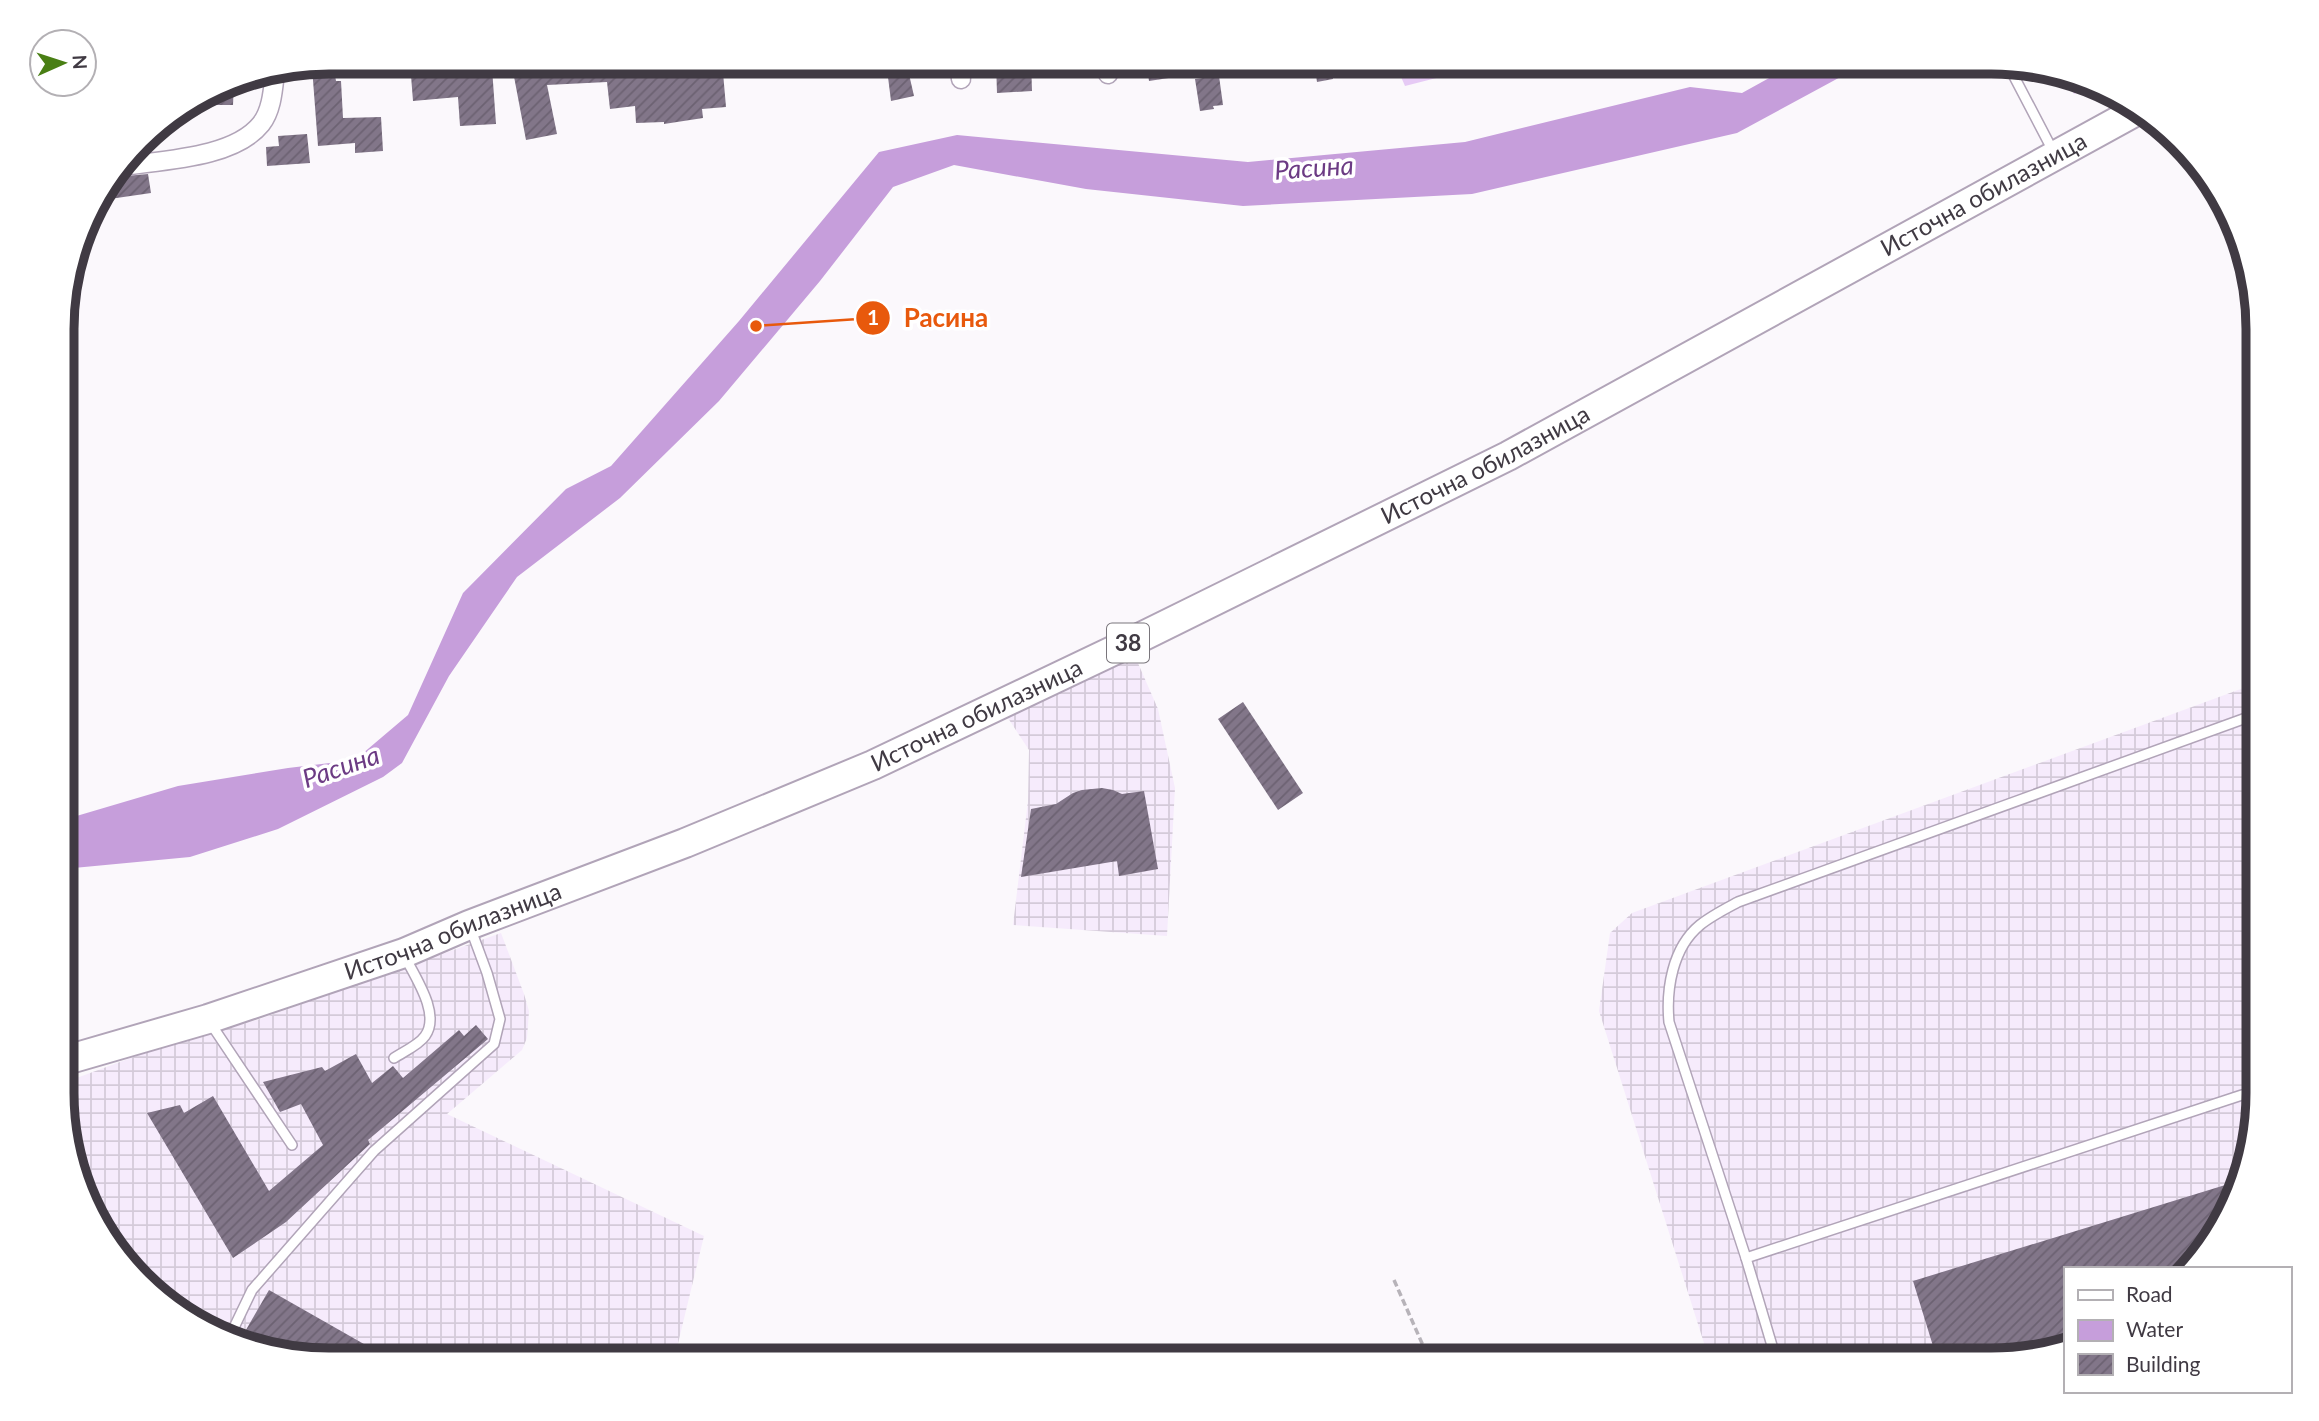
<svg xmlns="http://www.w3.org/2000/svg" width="2319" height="1421" font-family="Lato,sans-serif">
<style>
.industrial{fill:url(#industrial-grid)}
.green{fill:#e6caf5}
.water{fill:#c69edb}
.building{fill:url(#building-hatch)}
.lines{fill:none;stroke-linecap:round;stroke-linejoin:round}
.lane-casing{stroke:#b1a4b8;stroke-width:12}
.street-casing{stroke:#b1a4b8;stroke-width:21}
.primary-casing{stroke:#b1a4b8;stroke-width:32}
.path{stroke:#b7b3b9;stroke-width:3.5;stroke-dasharray:7 3.5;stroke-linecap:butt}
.lane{stroke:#fff;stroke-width:9}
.street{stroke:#fff;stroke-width:18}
.primary{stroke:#fff;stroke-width:28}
.labels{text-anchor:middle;stroke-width:7;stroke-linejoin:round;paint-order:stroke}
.shield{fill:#fff;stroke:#79757b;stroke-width:2}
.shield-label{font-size:23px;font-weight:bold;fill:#403a43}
.street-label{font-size:24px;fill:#403a43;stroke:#fff}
.water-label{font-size:26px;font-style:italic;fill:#6c3b84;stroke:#fff}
.rim{fill:none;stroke:#403a43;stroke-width:9}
.leader{fill:none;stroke:#e8590c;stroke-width:2.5}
.callout-dot{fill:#e8590c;stroke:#fff;stroke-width:2.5}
.mark-label{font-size:21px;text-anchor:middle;font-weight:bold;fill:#fff}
.callout-label{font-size:26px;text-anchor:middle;font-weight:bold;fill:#e8590c;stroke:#fff;stroke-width:7;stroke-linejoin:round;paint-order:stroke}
</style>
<defs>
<pattern id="industrial-grid" width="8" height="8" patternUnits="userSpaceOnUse" patternTransform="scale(1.75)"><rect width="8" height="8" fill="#f6ebfc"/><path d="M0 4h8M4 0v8" fill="none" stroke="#d4cad9"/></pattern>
<pattern id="building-hatch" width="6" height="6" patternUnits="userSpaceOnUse" patternTransform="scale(1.75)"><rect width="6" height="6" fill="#827689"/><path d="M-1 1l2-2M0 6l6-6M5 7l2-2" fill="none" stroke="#6c6272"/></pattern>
</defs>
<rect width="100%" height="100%" fill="#fbf8fc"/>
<!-- industrial -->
<g class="industrial">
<polygon points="1134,654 1158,709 1175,788 1167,936 1013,925 1028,801 1029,750 1004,712"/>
<polygon points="2257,683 2257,1110 2222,1227 2189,1269 2065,1269 2065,1342 2008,1359 1709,1359 1599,1011 1610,933 1632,913"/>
<polygon points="501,933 524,994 529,1011 527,1038 522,1050 447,1114 704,1236 674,1360 328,1360 259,1351 194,1324 106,1241 63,1127 63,1083 147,1052 257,1020"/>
</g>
<!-- green -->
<g class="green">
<polygon points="1394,61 1503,61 1405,86"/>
<polygon points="2063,72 2093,84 2074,94"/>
</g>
<!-- water -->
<polygon class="water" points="1800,61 1870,61 1737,133 1472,194 1243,206 1086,189 954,165 893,187 820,281 719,401 620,498 517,577 449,676 402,763 383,777 278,829 190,857 63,869 63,820 178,786 288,768 355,760 408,715 463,593 566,489 611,466 739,321 879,152 957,135 1248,162 1465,142 1690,87 1742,93"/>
<!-- building -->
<g class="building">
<polygon points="428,61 477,61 478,70 492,68 496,124 460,126 458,97 413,101 410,63"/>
<polygon points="519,61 722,61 726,107 702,109 703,118 664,124 664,122 636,123 635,106 610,109 607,82 547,85 557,134 526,140 512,66 519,65"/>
<polygon points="886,61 906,61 914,96 891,101"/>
<polygon points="1031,61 1032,91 997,93 996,62"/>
<polygon points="1146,61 1220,61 1221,70 1149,81"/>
<polygon points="1314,61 1331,61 1333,79 1317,82"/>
<polygon points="333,64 336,81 341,81 343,118 381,117 383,151 355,153 355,143 318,146 312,67"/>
<polygon points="1219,76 1223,105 1213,106 1214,109 1200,111 1195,79"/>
<polygon points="234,80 233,105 209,105 209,92 226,81"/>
<polygon points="307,134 310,163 267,166 266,147 279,146 278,136"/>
<polygon points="148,174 151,193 96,201 114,177"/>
<polygon points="1243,702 1303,793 1278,810 1218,719"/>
<polygon points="1102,788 1113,790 1122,794 1144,791 1158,869 1119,876 1117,861 1021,877 1031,809 1056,804 1073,793 1082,790"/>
<polygon points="476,1025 488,1039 368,1140 370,1144 286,1222 233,1258 147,1113 180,1105 184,1113 213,1096 269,1191 323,1145 301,1104 280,1112 263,1082 322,1067 325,1071 356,1054 372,1083 393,1066 403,1078 459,1030 464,1036"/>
<polygon points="2235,1182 2222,1227 2189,1269 2065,1269 2065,1342 2008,1359 1937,1359 1913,1281"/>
<polygon points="269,1290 392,1360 328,1360 259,1351 239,1342"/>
</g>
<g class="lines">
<!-- lane casing -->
<g class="lane-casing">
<g id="lane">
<polyline points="2007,63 2053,151"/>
<polyline points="211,1024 292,1145"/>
<path d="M394 1058C403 1052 419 1045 425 1036 441 1014 415 977 404 955"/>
<path d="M1746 1258 1669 1022C1666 990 1672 948 1700 925 1711 916 1725 909 1738 902L2257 714"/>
<polyline points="229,1338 252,1290 374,1151 494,1044 500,1019 487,973 470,927"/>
<polyline points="1776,1359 1746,1258 2242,1095 2257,1094"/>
</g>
</g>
<!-- street casing -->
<g class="street-casing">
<g id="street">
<polyline points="959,61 961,79"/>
<polyline points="1106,61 1108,74"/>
<path d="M123 166C163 160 234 158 261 124 272 110 273 89 275 72"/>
</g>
</g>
<!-- primary casing -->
<g class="primary-casing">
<g id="primary">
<path id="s1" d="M63 1061 208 1019 404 953 469 925 685 843 873 765 1121 647 1508 456 2140 109"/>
</g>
</g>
<!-- path -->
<polyline class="path" points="1394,1280 1429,1359"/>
<!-- lane -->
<use href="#lane" class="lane"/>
<!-- street -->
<use href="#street" class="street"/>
<!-- primary -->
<use href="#primary" class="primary"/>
</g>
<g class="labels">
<!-- shield labels -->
<rect class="shield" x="1107" y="623.5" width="42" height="39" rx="5"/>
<g class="shield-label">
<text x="1128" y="651">38</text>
</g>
<!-- street labels -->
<g class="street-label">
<text dy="8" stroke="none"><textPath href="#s1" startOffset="2112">Источна обилазница</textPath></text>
<text dy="8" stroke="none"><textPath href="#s1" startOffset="1545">Источна обилазница</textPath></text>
<text dy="8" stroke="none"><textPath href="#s1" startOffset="978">Источна обилазница</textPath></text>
<text dy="8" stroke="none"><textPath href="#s1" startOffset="411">Источна обилазница</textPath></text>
</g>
<!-- water labels -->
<g class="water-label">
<text transform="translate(1314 168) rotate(-4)" y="9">Расина</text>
<text transform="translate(341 767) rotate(-19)" y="9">Расина</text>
</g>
</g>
<!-- crop -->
<path d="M0 0H2319V1421H0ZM329 74H1991A255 255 0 0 1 2246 329V1093A255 255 0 0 1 1991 1348H329A255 255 0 0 1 74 1093V329A255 255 0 0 1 329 74Z" fill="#fff" fill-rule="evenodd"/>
<path class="rim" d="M329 74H1991A255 255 0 0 1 2246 329V1093A255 255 0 0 1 1991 1348H329A255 255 0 0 1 74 1093V329A255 255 0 0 1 329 74Z"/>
<!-- callouts -->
<path class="leader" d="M756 326L873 318"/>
<g class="callout-dot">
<circle cx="756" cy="326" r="7"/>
<circle cx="873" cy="318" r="18"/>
</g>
<g class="mark-label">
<text x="873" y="325">1</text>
</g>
<g class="callout-label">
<text x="946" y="327">Расина</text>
</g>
<!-- legend -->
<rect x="2064" y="1267" width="228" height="126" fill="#ffffff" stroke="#b3b0b4" stroke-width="2"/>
<rect x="2078" y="1290" width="35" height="10" fill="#ffffff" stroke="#b3b0b4" stroke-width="2"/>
<text x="2126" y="1302" font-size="21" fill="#403a43">Road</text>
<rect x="2078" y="1320" width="35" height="21" fill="#c69edb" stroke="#b3b0b4" stroke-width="2"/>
<text x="2126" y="1337" font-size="21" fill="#403a43">Water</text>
<rect x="2078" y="1354" width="35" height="21" fill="url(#building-hatch)" stroke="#b3b0b4" stroke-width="2"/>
<text x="2126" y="1372" font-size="21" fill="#403a43">Building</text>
<!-- north arrow -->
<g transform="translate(63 63) rotate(87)"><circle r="33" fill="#ffffff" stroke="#b3b0b4" stroke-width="2"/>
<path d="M0-5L12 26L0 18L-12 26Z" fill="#497f14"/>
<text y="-10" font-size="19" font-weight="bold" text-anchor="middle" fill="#403a43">N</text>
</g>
</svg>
